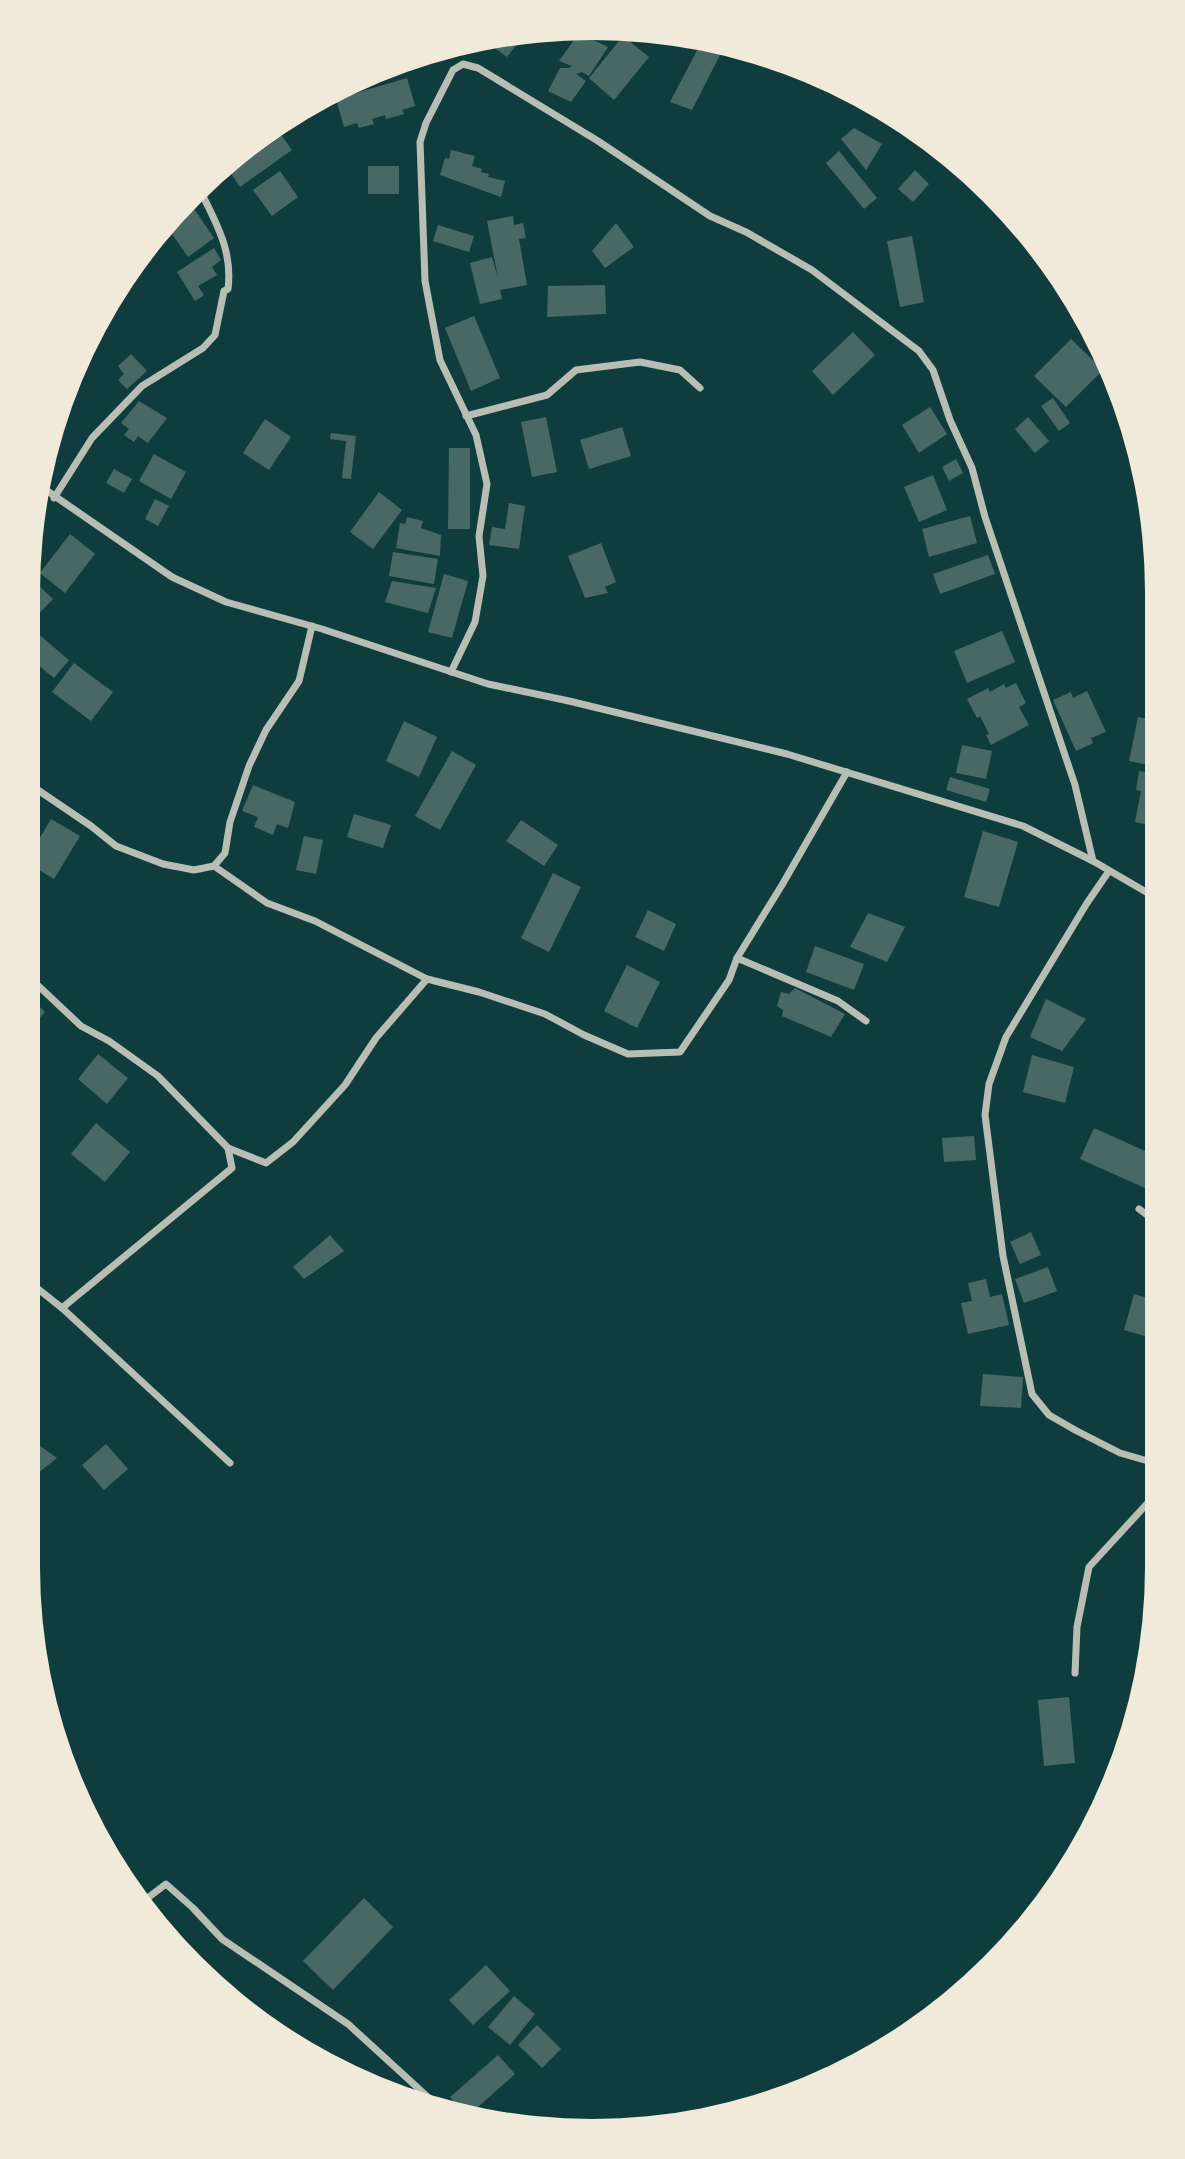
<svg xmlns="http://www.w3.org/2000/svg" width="1185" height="2159" font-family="Georgia,serif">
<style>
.building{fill:#486865}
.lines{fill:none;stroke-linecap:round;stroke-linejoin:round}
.minor{stroke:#b8beb3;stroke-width:7}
</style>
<rect width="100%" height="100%" fill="#0f3d3e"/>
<!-- building -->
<g class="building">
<polygon points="647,32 667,33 677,35 673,44"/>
<polygon points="579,33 608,47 589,76 582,72 576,74 586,81 571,102 548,91 560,68 569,68 572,66 559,61"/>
<polygon points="524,35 507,57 485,41"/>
<polygon points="623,36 649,57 614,100 589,78"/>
<polygon points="702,41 723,49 692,110 670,102"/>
<polygon points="439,50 434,54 437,58 426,66 424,62 412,69 406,62"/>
<polygon points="407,78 415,106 402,110 404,114 386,119 385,115 372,119 374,124 359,128 357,123 344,127 336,99"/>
<polygon points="854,128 882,144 866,170 841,139"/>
<polygon points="279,132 292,150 240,187 228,169"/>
<polygon points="451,150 475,156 472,166 482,169 481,172 489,174 488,177 505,181 501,197 440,175 445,158 449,159"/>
<polygon points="839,151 877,198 864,209 826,163"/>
<rect x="368" y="166" width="31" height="28"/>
<polygon points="915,170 929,184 913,202 898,189"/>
<polygon points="280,171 298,197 272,216 253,190"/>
<polygon points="190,203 214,238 188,257 165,224"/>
<polygon points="513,216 514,225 523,223 526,238 519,239 527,285 500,290 502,299 480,304 470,263 492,257 498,278 487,221"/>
<polygon points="616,223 634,247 605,268 592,251"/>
<polygon points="438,225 474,236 469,252 433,241"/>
<polygon points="912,236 924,302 900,307 887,241"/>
<polygon points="214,248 221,260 212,267 217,275 198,286 204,295 195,301 177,272"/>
<polygon points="605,285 606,314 547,317 548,286"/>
<polygon points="474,316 500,378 471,391 445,328"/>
<polygon points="853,332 875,355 833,395 812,371"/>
<polygon points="1071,339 1103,370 1066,407 1034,376"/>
<polygon points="131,354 147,371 127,389 118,380 124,374 118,366"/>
<polygon points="1053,398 1070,423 1059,431 1041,406"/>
<polygon points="139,401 167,418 148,443 138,436 134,442 124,435 129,429 121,423"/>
<polygon points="930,407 947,434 919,453 902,425"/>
<polygon points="546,417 557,472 532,477 521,422"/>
<polygon points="1028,417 1049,441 1035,453 1015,429"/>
<polygon points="265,419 291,437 269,470 243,453"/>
<polygon points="622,427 631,456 589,469 580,440"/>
<polygon points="331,433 356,436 351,479 342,478 346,441 330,439"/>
<polygon points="449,448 470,448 470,529 448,529"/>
<polygon points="154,454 186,472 171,499 139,481"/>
<polygon points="956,459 963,473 949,481 942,467"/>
<polygon points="114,469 132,479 124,493 106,483"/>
<polygon points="933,475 947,510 919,522 904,487"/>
<polygon points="379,492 402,510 373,549 350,532"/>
<polygon points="155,499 169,506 158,526 145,519"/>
<polygon points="509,503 525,506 519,549 489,545 492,527 505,529"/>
<polygon points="970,516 977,543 929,557 922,529"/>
<polygon points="407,517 423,521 421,528 441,535 440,556 396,548 400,523 405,524"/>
<polygon points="70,534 95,554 65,593 40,573"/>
<polygon points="601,543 616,582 605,587 608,593 585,598 568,556"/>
<polygon points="393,552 438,559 434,584 389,576"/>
<polygon points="988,555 995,574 940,594 933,574"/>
<polygon points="444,574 468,581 452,638 428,632"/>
<polygon points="32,579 53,599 29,624 29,582"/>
<polygon points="392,581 436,588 428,613 385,602"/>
<polygon points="1002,631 1015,662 967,683 954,651"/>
<polygon points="36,632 69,660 54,678 29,658 29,640"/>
<polygon points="74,663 113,692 91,721 52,692"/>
<polygon points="1016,683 1026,703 1019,707 1029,725 991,745 986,735 989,734 980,716 977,718 967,699 988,688 990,692 1004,684 1006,688"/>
<polygon points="1087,691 1106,732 1091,738 1093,743 1076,751 1053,700 1071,692 1073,698"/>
<polygon points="1138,717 1153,720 1153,766 1129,761"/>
<polygon points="404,721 437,737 419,777 386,761"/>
<polygon points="962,745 992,751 986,779 956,773"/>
<polygon points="452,751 476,765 440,830 415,816"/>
<polygon points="1139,771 1153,774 1153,826 1135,822 1141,791 1136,790"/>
<polygon points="950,777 990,789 986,802 946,790"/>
<polygon points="253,785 295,802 288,828 277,824 273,835 254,827 258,817 242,811"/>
<polygon points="354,814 391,825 383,848 347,837"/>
<polygon points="51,819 80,836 54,879 29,864 29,856"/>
<polygon points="521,820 558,845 544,866 506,841"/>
<polygon points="983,831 1018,842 999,907 964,897"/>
<polygon points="304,836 323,840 316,874 296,870"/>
<polygon points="553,873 581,887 549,952 521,938"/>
<polygon points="648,910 676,924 664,951 635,937"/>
<polygon points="868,913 905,927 887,962 850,947"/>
<polygon points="815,946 864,964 854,990 806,972"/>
<polygon points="627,965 660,982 637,1028 604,1011"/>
<polygon points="795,988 845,1014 831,1037 782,1016 783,1010 777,1006 781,992 789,994"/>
<polygon points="29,996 45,1012 29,1030"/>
<polygon points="1046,999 1086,1019 1062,1051 1030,1037"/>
<polygon points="98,1054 128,1078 107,1104 78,1079"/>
<polygon points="1032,1055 1074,1067 1065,1103 1023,1092"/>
<polygon points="96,1123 130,1152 105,1182 71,1154"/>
<polygon points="1094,1128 1154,1155 1154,1192 1080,1159"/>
<polygon points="974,1136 976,1160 944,1162 942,1138"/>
<polygon points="1031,1232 1041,1255 1020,1264 1010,1242"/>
<polygon points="330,1235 344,1251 304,1279 293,1267"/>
<polygon points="1048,1267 1057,1291 1024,1303 1015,1279"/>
<polygon points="986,1279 990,1297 1002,1294 1009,1325 968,1334 961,1303 972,1301 968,1283"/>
<polygon points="1134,1294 1155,1300 1155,1339 1124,1330"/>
<polygon points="983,1374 1023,1377 1021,1408 980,1406"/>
<polygon points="28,1437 57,1458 28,1481"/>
<polygon points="106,1444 128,1469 104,1490 82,1465"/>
<polygon points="1069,1697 1075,1763 1044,1766 1038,1700"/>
<polygon points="364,1898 393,1927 333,1990 303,1961"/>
<polygon points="486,1965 510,1991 473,2025 449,2000"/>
<polygon points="514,1996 535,2014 510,2045 488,2027"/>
<polygon points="537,2025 561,2049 542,2068 518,2045"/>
<polygon points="498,2055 515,2074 470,2114 465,2114 450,2097"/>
</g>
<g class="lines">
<!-- minor -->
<g class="minor">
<polyline points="466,416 547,395 576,370 640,362 680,370 700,388"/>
<polyline points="43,488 172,577 226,602 322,629 488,684 569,701 787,754 1023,826 1093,861 1153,896"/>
<path d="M54 498 92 438 142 386 203 348 215 335 224 291 228 289C233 251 216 223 200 190"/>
<polyline points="451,672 475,622 483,576 479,536 487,484 476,435 440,360 425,281 420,142 426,123 453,70 463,64 478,68 598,141 710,216 746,232 812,270 919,351 933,370 950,420 972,468 985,517 1075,785 1093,861"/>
<polyline points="29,784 91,826 116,846 163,864 194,870 214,866 225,853 230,822 249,766 266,730 299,681 312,626"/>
<polyline points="214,866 267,903 315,921 427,979"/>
<polyline points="1109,871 1087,903 1006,1037 989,1084 985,1115 1003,1256 1032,1394 1049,1415 1075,1430 1120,1453 1155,1463"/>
<polyline points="737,958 782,885 847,772"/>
<polyline points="29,977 81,1026 109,1041 158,1076 228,1148 232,1168 62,1308"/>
<polyline points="228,1148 266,1163 293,1142 345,1085 376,1038 427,979 479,992 545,1014 584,1035 628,1054 680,1052 729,980 737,958 838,1001 866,1021"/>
<polyline points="1139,1209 1155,1221"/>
<polyline points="28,1281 62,1308 230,1463"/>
<polyline points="1075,1673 1077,1627 1089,1567 1155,1495"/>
<polyline points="141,1903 166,1884 193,1908 222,1939 348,2024 442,2110"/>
</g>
</g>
<!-- crop -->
<path d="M0 0H1185V2159H0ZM592 40H593A552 552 0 0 1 1145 592V1567A552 552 0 0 1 593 2119H592A552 552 0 0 1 40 1567V592A552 552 0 0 1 592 40Z" fill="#f1e9da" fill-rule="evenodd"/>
</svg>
